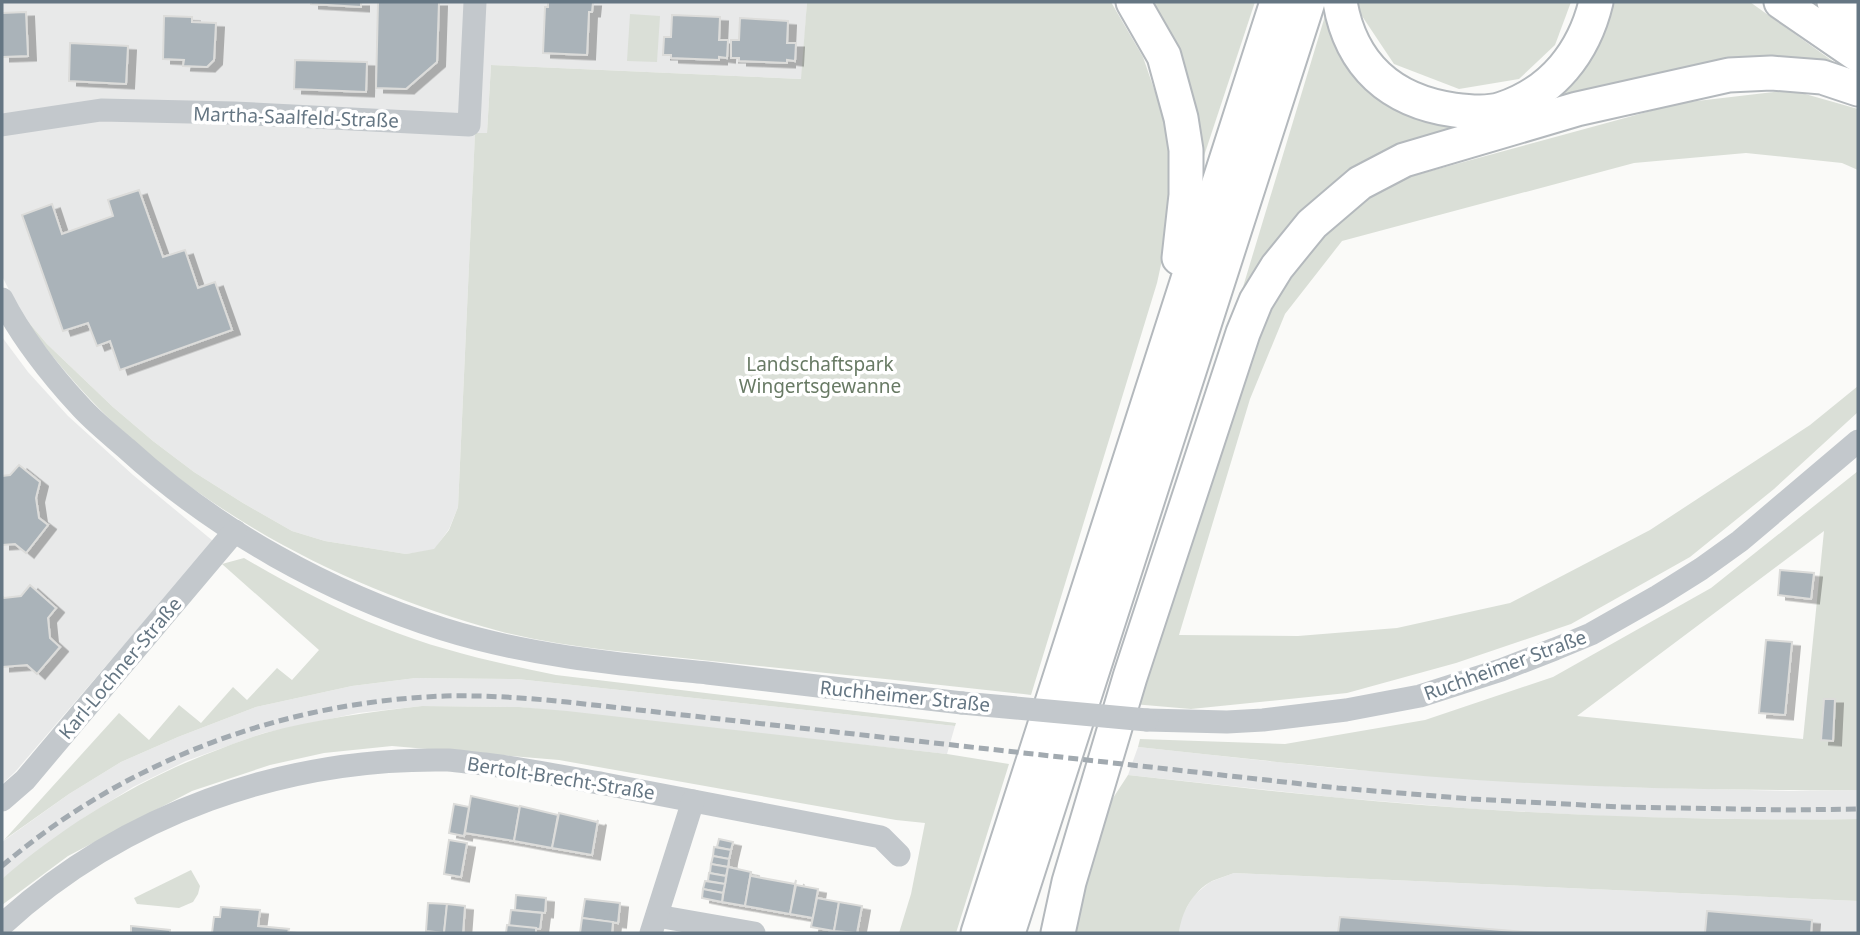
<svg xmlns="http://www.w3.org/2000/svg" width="1860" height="935" font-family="'Noto Sans',sans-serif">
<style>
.built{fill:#e8e9e9}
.green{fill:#dadfd7;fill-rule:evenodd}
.building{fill:#aab3b9;stroke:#dcdcda;stroke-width:2;filter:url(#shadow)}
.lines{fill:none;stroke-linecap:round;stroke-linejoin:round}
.highway-casing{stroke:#b4b9bd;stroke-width:37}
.minor{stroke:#c3c8cc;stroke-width:23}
.highway{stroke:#fff;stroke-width:33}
.rail{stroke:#a2aab0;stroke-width:5;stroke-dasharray:10 5;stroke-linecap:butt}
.minor-bridge{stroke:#c3c8cc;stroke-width:23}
.labels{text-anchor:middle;stroke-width:7;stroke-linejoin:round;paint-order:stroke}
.street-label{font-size:19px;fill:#657683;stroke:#fff}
.park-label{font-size:19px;fill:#687a64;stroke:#fff}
</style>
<defs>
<filter id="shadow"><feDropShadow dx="8" dy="4.5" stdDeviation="0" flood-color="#0004"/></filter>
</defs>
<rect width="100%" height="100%" fill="#fafaf8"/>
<!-- built -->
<g class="built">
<polygon points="2,2 807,2 802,79 491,65 487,133 475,134 458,507 449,529 434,550 406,554 325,541 292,531 243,503 194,472 153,441 113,407 47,344 20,312 2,276"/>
<polygon points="2,337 28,372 68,416 133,475 213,541 15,772 2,784"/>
<polygon points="416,678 517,679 955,726 947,754 519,707 422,706 358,713 264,733 186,761 133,787 85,817 2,879 2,842 69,794 121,762 178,737 256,707 352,686"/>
<polygon points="1138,747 1343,769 1623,787 1789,791 1858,790 1858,819 1790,820 1622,817 1475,809 1341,798 1128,775"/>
<polygon points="1234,873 1858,901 1858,933 1179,933 1180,920 1193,896 1210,882"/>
</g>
<!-- green -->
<g class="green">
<path d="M807 2H1111L1143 57 1163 115 1171 163V219L1157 283 1031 695C925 683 818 672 711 661 640 653 568 649 499 631 311 580 130 476 20 312L47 344 113 407 153 441 194 472 243 503 292 531 325 541 406 554 434 549 449 530 458 507 475 133H487L491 65 801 79Z"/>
<polygon points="1142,2 1255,2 1199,171"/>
<polygon points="1357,2 1571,2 1555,45 1519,79 1459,89 1394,64 1358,10"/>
<polygon points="1604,2 1750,2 1841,67 1426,139 1233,320 1328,6 1362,75 1506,112"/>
<polygon points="630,14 660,16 657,62 627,61"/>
<polygon points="1791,90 1858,109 1858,170 1842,163 1746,153 1634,163 1342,241 1285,314 1250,399 1179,635 1298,636 1397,628 1510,603 1650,530 1810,425 1858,386 1858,412 1774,489 1690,557 1571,624 1456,663 1347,693 1191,709 1133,704 1254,336 1277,285 1353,203 1394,181 1680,103"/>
<path d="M1858 471V790C1731 791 1603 788 1476 780 1363 772 1251 759 1138 747L1140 739 1285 744 1425 720 1553 677 1711 588ZM1824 531 1803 739 1577 716Z"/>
<path d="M244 558C289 584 335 609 384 628 439 650 497 663 556 675L956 723 955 726 517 679 416 678 352 686 256 707 178 737 121 762 69 794 4 840 119 713 149 740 179 705 201 723 233 687 247 700 277 668 292 680 319 650 222 564Z"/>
<path d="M422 706 519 707 567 711 947 754 1009 764 956 933H899L911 894 925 823 896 820 559 760 392 746 324 753 270 765 192 791 68 856 2 905V879C68 822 143 777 225 747 238 742 252 737 265 733 316 719 370 712 422 706Z"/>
<path d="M1128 775C1244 788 1360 802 1477 809 1604 817 1731 821 1858 819V901L1234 873C1227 876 1219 878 1212 881 1193 891 1181 913 1179 933H1071L1100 818Z"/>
<polygon points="191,870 200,886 198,894 193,902 179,908 137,904 134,898"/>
</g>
<!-- building -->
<g class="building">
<polygon points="311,2 361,2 361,7 311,4"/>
<polygon points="378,2 439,2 437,62 406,89 376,88"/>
<polygon points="548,2 593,2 592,12 589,12 587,55 543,53 545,7 548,7"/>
<polygon points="26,12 28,56 2,57 2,13"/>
<polygon points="672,15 720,17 719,40 728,40 727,58 719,57 719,60 671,58 671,55 663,55 664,37 671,37"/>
<polygon points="164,16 192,17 192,22 216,23 214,60 207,67 183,66 184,60 163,59"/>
<polygon points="740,18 788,21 787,43 796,43 795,61 787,60 787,63 739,61 739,58 731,58 731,40 739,40"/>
<polygon points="70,43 128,46 126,84 69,81"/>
<polygon points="295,60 367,62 366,92 294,89"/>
<polygon points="139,190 163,257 185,250 198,288 215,282 232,330 120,370 110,341 97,346 88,323 63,331 22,215 52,204 62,234 113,216 108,200"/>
<polygon points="19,465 40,482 36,498 39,518 48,525 26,553 15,544 2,545 2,476 10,475"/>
<polygon points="1780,570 1814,573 1811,599 1778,595"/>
<polygon points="30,585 56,608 48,618 50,638 60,647 37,674 27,665 2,667 2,596 4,598 21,596"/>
<polygon points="1766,640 1792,642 1785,715 1759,713"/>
<polygon points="1824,699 1835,699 1833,741 1821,740"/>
<polygon points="471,796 520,807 514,841 465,833"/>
<polygon points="454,804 469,807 464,836 449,833"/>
<polygon points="520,806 558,815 552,848 514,841"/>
<polygon points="559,813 597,822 598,820 592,855 552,848"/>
<polygon points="719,839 733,842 731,850 717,847"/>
<polygon points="449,840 467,843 461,877 444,874"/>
<polygon points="714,847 731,850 729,859 713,856"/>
<polygon points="713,856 729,859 728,867 711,864"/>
<polygon points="711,864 728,867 726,876 710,873"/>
<polygon points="728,867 751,872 745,906 722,902"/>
<polygon points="751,872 751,876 795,884 796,880 790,914 745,906"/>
<polygon points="709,873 726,876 725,884 708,881"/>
<polygon points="705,881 725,884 723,893 703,889"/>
<polygon points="796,885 818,889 813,918 790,914"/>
<polygon points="703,889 723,893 722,902 702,898"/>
<polygon points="516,895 546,898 545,913 515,910"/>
<polygon points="817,898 839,902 834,931 811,927"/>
<polygon points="585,899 620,903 618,923 582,918"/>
<polygon points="839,902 862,906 857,933 834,931"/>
<polygon points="428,903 447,904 444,933 426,931"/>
<polygon points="447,904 465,906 463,933 444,933"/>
<polygon points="221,907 260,910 258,926 289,929 288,933 212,933 214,917 220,917"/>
<polygon points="511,910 542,913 540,929 509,926"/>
<polygon points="1707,911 1812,920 1811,933 1705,933"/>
<polygon points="1340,917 1540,933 1338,933"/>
<polygon points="582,918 613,922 612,933 580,933"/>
<polygon points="507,925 536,928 536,933 506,933"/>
<polygon points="131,926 170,930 170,933 131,933"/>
</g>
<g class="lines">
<!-- highway casing -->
<g class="highway-casing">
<g id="highway">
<polyline points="1133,2 1164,56 1181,118 1186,150 1186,195 1179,258"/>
<path d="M1340 2C1351 66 1391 101 1454 110 1469 112 1487 114 1502 109 1553 92 1584 52 1596 2"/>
<polyline points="1781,2 1858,55"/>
<polyline points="1834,2 1858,19"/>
<polyline points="978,933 1277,2"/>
<polyline points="1008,933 1308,2"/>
<polyline points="1058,933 1069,882 1130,677 1243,333 1256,301 1277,267 1312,224 1360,183 1404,160 1577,109 1729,75 1771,73 1822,77 1858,89"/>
</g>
</g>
<!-- minor -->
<g class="minor">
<polyline points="2,125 101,110 234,113 469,125 475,2"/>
<path d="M2 299C20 335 51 375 79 405 93 421 111 435 127 449 217 531 327 592 443 629 529 656 618 664 707 673 792 683 877 693 962 703"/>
<polyline points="1147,720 1227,722 1263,720 1346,710 1420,696 1501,670 1555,649 1591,634 1658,596 1701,569 1740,541 1858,441"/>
<polyline points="2,800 25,780 235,531"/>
<polyline points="657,916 754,933"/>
<path d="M2 925C123 814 284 757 448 760 460 761 473 763 485 764 525 769 565 777 605 784 697 802 789 819 881 837L899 855"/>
<polyline points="651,933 693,801"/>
</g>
<!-- highway -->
<use href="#highway" class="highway"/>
<!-- rail -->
<path class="rail" d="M2 866C126 760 283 702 445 696 486 695 527 698 567 702L1338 788 1472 799 1620 807 1790 810 1858 809"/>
<!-- minor-bridge -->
<polyline class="minor-bridge" points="962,703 1147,720"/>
</g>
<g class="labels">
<!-- street labels -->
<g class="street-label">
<text transform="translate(296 117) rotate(2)" y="7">Martha-Saalfeld-Straße</text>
<text transform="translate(1505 665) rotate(-20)" y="7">Ruchheimer Straße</text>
<text transform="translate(120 668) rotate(-50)" y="7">Karl-Lochner-Straße</text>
<text transform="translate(905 696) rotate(6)" y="7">Ruchheimer Straße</text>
<text transform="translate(561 778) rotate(9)" y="7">Bertolt-Brecht-Straße</text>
</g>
<!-- park labels -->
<g class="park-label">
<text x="820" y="371">Landschaftspark<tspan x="820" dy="22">Wingertsgewanne</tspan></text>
</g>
</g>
<!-- border -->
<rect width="1860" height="935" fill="none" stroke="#657683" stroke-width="7"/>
</svg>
